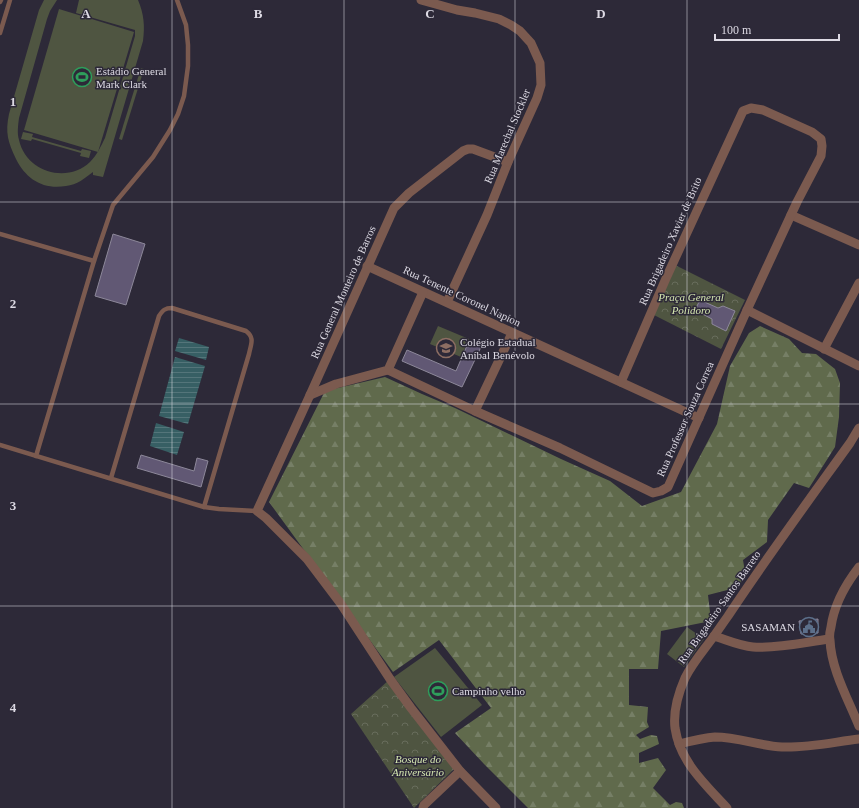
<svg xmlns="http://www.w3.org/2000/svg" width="859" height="808" font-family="Georgia,serif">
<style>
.green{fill:#4f5541}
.forest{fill:url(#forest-firs)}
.park{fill:url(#park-crowns)}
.water{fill:url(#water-rules)}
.building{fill:#615874;stroke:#8d889a}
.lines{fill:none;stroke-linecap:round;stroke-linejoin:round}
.lane{stroke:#7b5a4f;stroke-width:4.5}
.street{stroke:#7b5a4f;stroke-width:9}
.grid{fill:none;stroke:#dddae4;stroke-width:1;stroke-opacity:0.55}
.labels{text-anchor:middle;stroke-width:3;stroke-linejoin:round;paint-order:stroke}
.poi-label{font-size:11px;fill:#dddae4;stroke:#2d2938;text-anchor:start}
.street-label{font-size:11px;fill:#dddae4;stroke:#2d2938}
.park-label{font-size:11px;font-style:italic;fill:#d5e7b0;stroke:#2d2938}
.grid-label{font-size:13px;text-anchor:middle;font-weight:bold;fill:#dddae4;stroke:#2d2938;stroke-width:3;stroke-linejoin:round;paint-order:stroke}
</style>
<defs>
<pattern id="forest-firs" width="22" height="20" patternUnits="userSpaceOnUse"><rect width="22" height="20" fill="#606a4c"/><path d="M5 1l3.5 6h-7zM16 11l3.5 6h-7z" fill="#767f66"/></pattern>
<pattern id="park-crowns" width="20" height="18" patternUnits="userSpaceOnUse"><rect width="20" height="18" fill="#4f5541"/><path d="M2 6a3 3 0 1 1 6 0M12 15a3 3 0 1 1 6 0" fill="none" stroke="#686d5c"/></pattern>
<pattern id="water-rules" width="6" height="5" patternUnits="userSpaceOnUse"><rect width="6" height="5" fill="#375f64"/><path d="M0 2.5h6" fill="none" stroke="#54757a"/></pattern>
</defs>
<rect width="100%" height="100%" fill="#2d2938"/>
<!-- green -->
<g class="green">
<path d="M44 0H57L50 11 47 19 19 118C18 126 17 133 19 140 26 172 67 184 90 162 97 155 101 146 105 138L135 36V30L76 13 79 0H138C144 14 145 26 143 41L103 177 93 175V172C85 178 77 185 66 186 43 190 26 179 16 159 8 142 5 133 9 114L39 10Z"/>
<polygon points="59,9 134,32 98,152 24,130"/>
<polygon points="141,68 144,69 122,140 119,139"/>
<polygon points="23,132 33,134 32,137 81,151 82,149 91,151 89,158 80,156 81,153 32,139 31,141 21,139"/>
<polygon points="438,326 469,339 461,357 430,344"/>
<polygon points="687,627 704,639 684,667 667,654"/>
<polygon points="435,648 482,705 441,737 394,677"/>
</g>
<!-- forest -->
<polygon class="forest" points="760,326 789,339 802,353 816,354 835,369 840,383 839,417 835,447 809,488 794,483 768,520 767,542 743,560 746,578 735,588 708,595 711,621 661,631 658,669 629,669 629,705 648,707 647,722 649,727 636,735 640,739 651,735 657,736 659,744 639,753 639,763 658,758 666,770 653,788 670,805 676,802 682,803 684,808 528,808 484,764 455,733 491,708 439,640 393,672 269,502 325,391 385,377 422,394 455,408 561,459 610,481 642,506 681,492 717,424 730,366 749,333"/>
<!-- park -->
<g class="park">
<polygon points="675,265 745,300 721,349 652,314"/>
<polygon points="389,680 454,769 414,808 351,714"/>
</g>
<!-- water -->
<g class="water">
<polygon points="179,338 209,347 206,360 175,351"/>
<polygon points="175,357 205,366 188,424 159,416"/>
<polygon points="156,423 184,432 177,455 150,446"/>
</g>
<!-- building -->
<g class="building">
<polygon points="113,234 145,244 126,305 95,296"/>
<polygon points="700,300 718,308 723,306 735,311 726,331 712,324 712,319 695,310"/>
<polygon points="469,341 481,347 462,387 402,361 407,350 456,371"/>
<polygon points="141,455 194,471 197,458 208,461 201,487 137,468"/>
<polygon points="818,619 818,633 801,634 799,621"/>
</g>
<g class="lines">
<!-- lane -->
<g class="lane">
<polyline points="0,2 1,0"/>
<polyline points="0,33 10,0"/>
<polyline points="0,234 94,261"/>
<polyline points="0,445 204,507 219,509 257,511"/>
<polyline points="36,456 94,261 113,205 153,157 170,130 178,114 184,96 188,66 188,45 186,25 177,0"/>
<path d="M111 478 159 316C163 310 165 308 172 308L246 331C255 338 251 344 249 354L204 507"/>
</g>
<!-- street -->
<g class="street">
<polyline points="421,0 457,10 475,13 499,19 511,25 520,31 531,43 540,63 541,85 537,98 508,162 487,215 447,302"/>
<polyline points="791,215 859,245"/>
<polyline points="367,266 699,418"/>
<polyline points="747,310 859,366"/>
<polyline points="824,349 859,283"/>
<polyline points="388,370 475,411 560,448 653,493 661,491 668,487 747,310 797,202 821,156 822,146 821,139 812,132 763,110 751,108 743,111 667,276 621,382"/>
<polyline points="310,395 336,384 388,370 423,292"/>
<polyline points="475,411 512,333"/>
<path d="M859 567C845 585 834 605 831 627 830 631 829 636 830 640 831 669 848 699 859 726"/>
<path d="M714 636C727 640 740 646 753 647 776 649 806 642 829 639"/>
<path d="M679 744C691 741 703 738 715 737 738 737 760 746 782 747 808 748 834 742 859 739"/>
<polyline points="423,808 424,805 460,771"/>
<polyline points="496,808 460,771 411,708 390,679 341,604 307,559 266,518 257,511 310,395 394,208 409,193 463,151 468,149 473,149 508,162"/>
<path d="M727 808C705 784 680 762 675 728 673 711 678 694 685 678 693 662 704 650 714 636 719 629 723 623 728 616 767 557 809 500 850 443L859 428"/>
</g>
</g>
<!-- grid -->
<path class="grid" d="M172 0V808M344 0V808M515 0V808M687 0V808M0 202H859M0 404H859M0 606H859"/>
<!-- icons -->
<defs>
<g id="stadium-ring" transform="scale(1)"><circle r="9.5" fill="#2d2938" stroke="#2e9e5b" stroke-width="1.5"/><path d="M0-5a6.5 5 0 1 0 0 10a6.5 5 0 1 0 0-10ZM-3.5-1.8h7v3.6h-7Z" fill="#2e9e5b"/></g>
<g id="school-ring" transform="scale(1)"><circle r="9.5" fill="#2d2938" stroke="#8d6e63" stroke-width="1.5"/><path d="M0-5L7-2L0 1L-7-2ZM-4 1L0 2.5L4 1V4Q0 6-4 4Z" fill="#8d6e63"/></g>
<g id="civic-ring" transform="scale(1)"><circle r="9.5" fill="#2d2938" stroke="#5c6f8a" stroke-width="1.5"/><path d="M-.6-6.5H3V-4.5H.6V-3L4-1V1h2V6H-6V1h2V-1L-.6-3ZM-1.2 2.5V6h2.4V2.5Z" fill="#5c6f8a"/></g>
</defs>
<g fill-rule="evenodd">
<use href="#stadium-ring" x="82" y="77"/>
<use href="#school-ring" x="446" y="348"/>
<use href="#civic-ring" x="809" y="627"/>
<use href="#stadium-ring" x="438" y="691"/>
</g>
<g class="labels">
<!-- poi labels -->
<g class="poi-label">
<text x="96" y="75">Estádio General<tspan x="96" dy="13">Mark Clark</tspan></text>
<text x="460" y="346">Colégio Estadual<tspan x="460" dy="13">Aníbal Benévolo</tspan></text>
<text x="795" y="631" text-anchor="end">SASAMAN</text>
<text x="452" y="695">Campinho velho</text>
</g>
<!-- street labels -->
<g class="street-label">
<text transform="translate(507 136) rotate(-67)" y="4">Rua Marechal Stockler</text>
<text transform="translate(670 241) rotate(-66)" y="4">Rua Brigadeiro Xavier de Brito</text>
<text transform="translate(343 292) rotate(-66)" y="4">Rua General Monteiro de Barros</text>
<text transform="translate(462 296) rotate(25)" y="4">Rua Tenente Coronel Napion</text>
<text transform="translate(685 419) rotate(-66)" y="4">Rua Professor Souza Correa</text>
<text transform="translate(719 607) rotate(-55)" y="4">Rua Brigadeiro Santos Barreto</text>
</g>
<!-- park labels -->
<g class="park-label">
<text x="691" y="301">Praça General<tspan x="691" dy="13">Polidoro</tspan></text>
<text x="418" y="763">Bosque do<tspan x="418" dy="13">Aniversário</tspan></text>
</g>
</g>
<g class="grid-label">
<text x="86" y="18">A</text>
<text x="258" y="18">B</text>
<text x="430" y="18">C</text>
<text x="601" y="18">D</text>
<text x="13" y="106">1</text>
<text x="13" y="308">2</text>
<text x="13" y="510">3</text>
<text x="13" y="712">4</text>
</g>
<!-- scale -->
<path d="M715 34v6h124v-6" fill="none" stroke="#dddae4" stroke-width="2"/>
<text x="721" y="34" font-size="12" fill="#dddae4" stroke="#2d2938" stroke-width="3" paint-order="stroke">100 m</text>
</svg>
